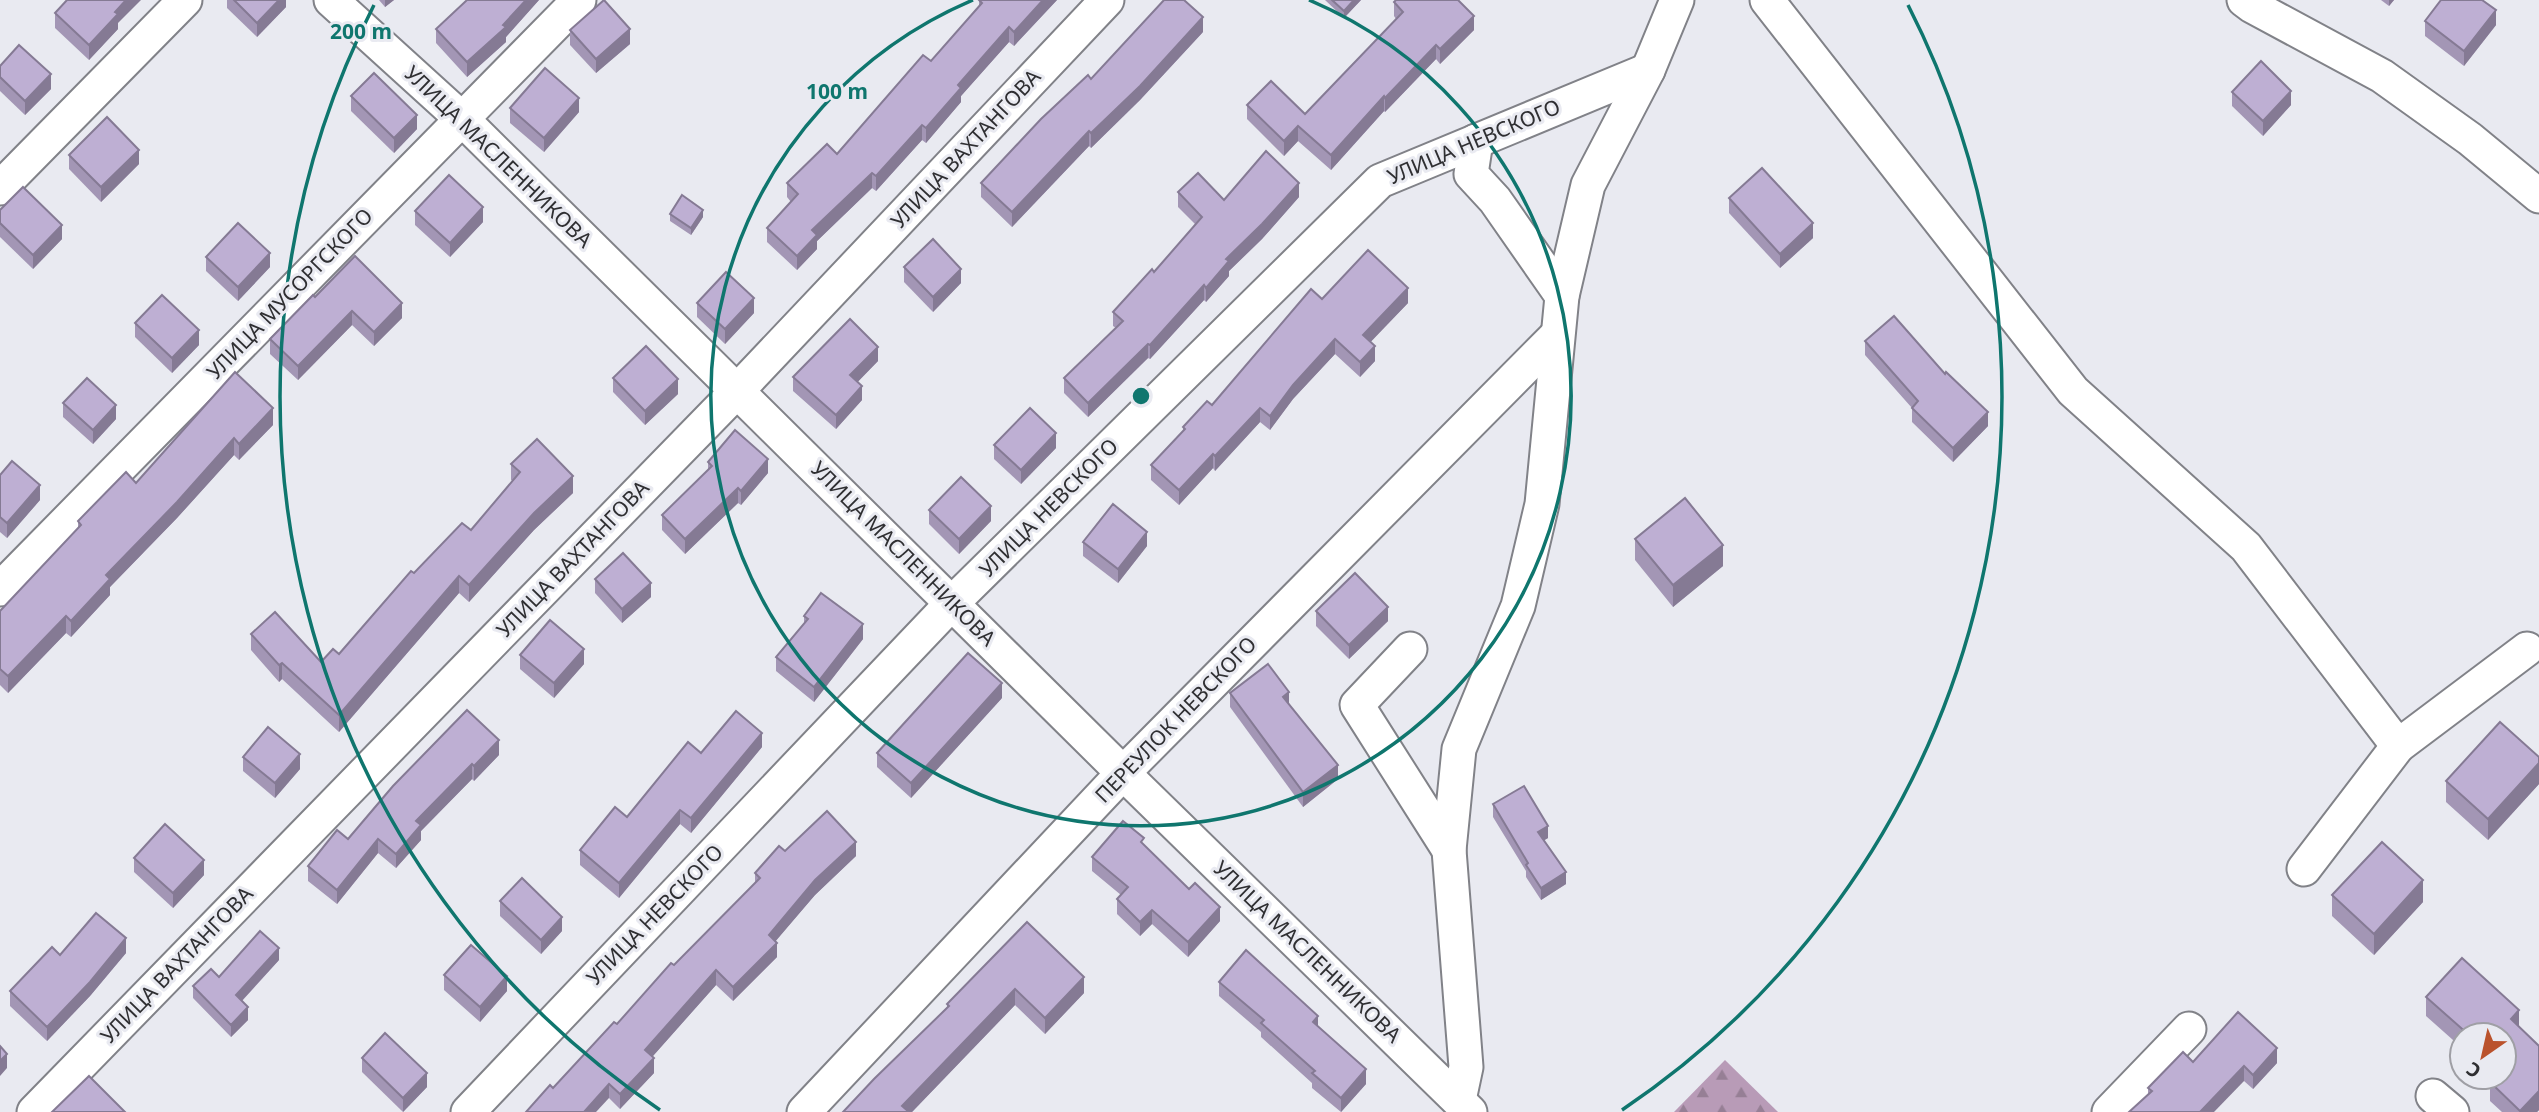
<svg xmlns="http://www.w3.org/2000/svg" width="2539" height="1112" font-family="'Noto Sans',sans-serif">
<style>
.forest{fill:url(#forest-firs)}
.lines{fill:none;stroke-linecap:round;stroke-linejoin:round}
.minor-casing{stroke:#818288;stroke-width:37}
.minor{stroke:#fff;stroke-width:33}
.wall{fill:#a396b5}
.shaded-wall{fill:#857a94}
.building{fill:#beafd3;stroke:#857a94;stroke-width:2}
.ring{fill:none;stroke:#0f766e;stroke-width:3.5}
.labels{text-anchor:middle;stroke-width:6;stroke-linejoin:round;paint-order:stroke}
.street-label{font-size:21px;fill:#2f2f32;stroke:#e9eaf1}
.centre{fill:#0f766e;stroke:#e9eaf1;stroke-width:3.5}
.ring-label{font-size:21px;text-anchor:middle;font-weight:bold;fill:#0f766e;stroke:#e9eaf1;stroke-width:6;stroke-linejoin:round;paint-order:stroke}
</style>
<defs>
<pattern id="forest-firs" width="22" height="20" patternUnits="userSpaceOnUse" patternTransform="scale(1.75)"><rect width="22" height="20" fill="#b89bb7"/><path d="M5 1l3.5 6h-7zM16 11l3.5 6h-7z" fill="#967f95"/></pattern>
</defs>
<rect width="100%" height="100%" fill="#e9eaf1"/>
<!-- forest -->
<polygon class="forest" points="1725,1060 1778,1112 1674,1112"/>
<g class="lines">
<!-- minor casing -->
<g class="minor-casing">
<g id="minor">
<polyline points="331,0 462,119 1123,773 1470,1112"/>
<polyline points="1767,0 2073,391 2246,547 2398,746 2304,869"/>
<polyline points="2244,0 2252,6 2382,76 2470,139 2539,196"/>
<polyline points="1476,141 1471,174 1495,200 1562,296"/>
<polyline points="0,188 185,0"/>
<polyline points="0,589 579,0"/>
<polyline points="1410,649 1357,705 1449,850"/>
<polyline points="2398,746 2527,649"/>
<polyline points="2433,1096 2452,1112"/>
<polyline points="1459,1100 1466,1067 1449,850 1459,749 1518,606 1542,504 1562,296 1588,185 1648,70 1677,0"/>
<polyline points="34,1112 737,391 1107,0"/>
<polyline points="468,1112 953,602 1380,181 1648,70"/>
<polyline points="804,1112 1123,773 1556,336"/>
<polyline points="2109,1112 2189,1029"/>
</g>
</g>
<!-- minor -->
<use href="#minor" class="minor"/>
</g>
<!-- wall -->
<g class="wall">
<polygon points="227,0 286,0 286,7 257,37 227,8"/>
<polygon points="379,0 394,0 385,7"/>
<polygon points="482,0 539,0 506,37 506,42 467,77 436,43 436,29"/>
<polygon points="979,0 1057,0 1014,46 1009,42 961,96 961,102 926,143 922,140 876,191 872,188 817,241 817,249 797,270 767,242 767,228 791,202 787,197 787,183 837,154 931,61 979,6"/>
<polygon points="1325,0 1361,0 1344,18"/>
<polygon points="2381,0 2394,0 2389,6"/>
<polygon points="1394,2 1474,30 1440,64 1436,59 1385,112 1384,111 1331,170 1298,141 1284,156 1247,119 1247,105 1305,114 1396,19 1394,16"/>
<polygon points="55,13 118,23 118,29 89,60 55,28"/>
<polygon points="2425,21 2496,25 2464,66 2425,36"/>
<polygon points="570,30 630,44 596,73 570,45"/>
<polygon points="1203,32 1140,100 1091,148 1089,146 1012,227 981,197 981,183 1091,79"/>
<polygon points="0,66 51,89 25,115 0,91"/>
<polygon points="2232,92 2291,105 2263,136 2232,106"/>
<polygon points="351,96 417,129 394,153 351,111"/>
<polygon points="510,108 579,112 544,152 510,123"/>
<polygon points="69,155 139,164 101,202 69,169"/>
<polygon points="1178,192 1224,200 1299,197 1262,239 1229,271 1229,276 1206,302 1204,300 1150,359 1148,358 1088,417 1064,393 1064,378 1116,328 1113,326 1113,312 1154,272 1196,225 1178,207"/>
<polygon points="1729,198 1813,238 1780,268 1729,213"/>
<polygon points="0,210 62,239 33,269 0,237"/>
<polygon points="415,211 483,222 450,257 415,225"/>
<polygon points="670,214 703,217 691,235 670,221"/>
<polygon points="206,257 270,267 238,301 206,271"/>
<polygon points="904,267 961,283 933,312 904,282"/>
<polygon points="315,297 402,318 374,346 352,325 298,380 270,354 270,339"/>
<polygon points="1322,299 1408,303 1370,342 1375,361 1360,377 1335,354 1293,399 1270,430 1260,422 1215,471 1213,468 1179,505 1151,480 1151,465 1183,431 1183,427 1212,405"/>
<polygon points="697,303 754,313 725,344 697,317"/>
<polygon points="135,323 199,345 172,373 135,337"/>
<polygon points="1865,341 1988,426 1953,462 1912,422 1912,408 1865,355"/>
<polygon points="878,361 857,382 862,400 836,429 793,391 793,377"/>
<polygon points="235,372 273,425 239,460 234,455 177,518 110,587 110,595 71,637 66,633 8,693 0,685 0,611 78,529 78,521 136,483"/>
<polygon points="613,378 678,394 645,425 613,392"/>
<polygon points="63,403 116,419 93,444 63,417"/>
<polygon points="994,445 1056,448 1021,484 994,459"/>
<polygon points="708,462 768,473 741,505 738,503 685,554 662,530 662,515 708,470"/>
<polygon points="511,464 573,493 534,530 469,602 459,593 339,732 282,679 279,682 251,650 251,634 321,662 339,654 414,573 471,530 513,481 511,480"/>
<polygon points="0,475 40,500 7,538 0,532"/>
<polygon points="929,510 991,521 959,554 929,524"/>
<polygon points="1635,539 1723,566 1673,607 1635,560"/>
<polygon points="1083,542 1147,546 1118,583 1083,556"/>
<polygon points="595,579 651,597 622,623 595,593"/>
<polygon points="1316,611 1388,621 1349,659 1316,626"/>
<polygon points="804,616 863,639 814,702 776,671 776,657 804,624"/>
<polygon points="520,655 584,664 554,698 520,669"/>
<polygon points="1230,693 1338,779 1303,807 1230,707"/>
<polygon points="1002,698 911,798 877,767 877,753"/>
<polygon points="762,747 691,833 680,824 619,898 580,865 580,850 627,817 701,753"/>
<polygon points="499,755 474,781 472,779 421,831 421,840 396,868 378,853 337,904 308,881 308,866 348,839 393,786"/>
<polygon points="243,757 300,769 275,798 243,771"/>
<polygon points="2539,757 2539,784 2488,840 2446,802 2446,781"/>
<polygon points="1493,804 1548,838 1544,840 1566,884 1541,900 1526,877 1526,871 1493,817"/>
<polygon points="1144,845 1220,921 1188,957 1152,924 1140,936 1117,914 1117,899 1121,895 1092,871 1092,857"/>
<polygon points="785,851 856,856 815,895 775,941 777,957 733,1001 716,985 652,1057 654,1073 620,1109 609,1098 553,1088 755,883 755,873"/>
<polygon points="134,858 204,875 173,908 134,872"/>
<polygon points="2332,895 2423,902 2374,955 2332,916"/>
<polygon points="500,901 562,931 541,954 500,916"/>
<polygon points="1027,922 1084,993 1045,1034 1015,1005 912,1112 843,1112 947,1007 947,1004"/>
<polygon points="126,953 90,996 47,1041 10,1006 10,991 60,955"/>
<polygon points="279,960 242,1001 248,1020 231,1037 193,998 193,986 219,977"/>
<polygon points="444,975 507,991 480,1022 444,990"/>
<polygon points="1219,982 1318,1027 1366,1084 1341,1112 1312,1088 1312,1083 1261,1037 1261,1032 1219,996"/>
<polygon points="2426,997 2519,1027 2539,1110 2537,1112 2502,1112 2490,1101 2490,1082 2504,1077 2504,1035 2462,1035 2462,1048 2426,1016"/>
<polygon points="362,1058 427,1087 403,1112 362,1072"/>
<polygon points="2193,1062 2277,1063 2253,1089 2244,1081 2148,1095 2148,1088"/>
</g>
<!-- shaded-wall -->
<g class="shaded-wall">
<polygon points="126,0 141,0 118,23 118,29 89,60 89,45 115,12"/>
<polygon points="279,0 286,0 286,7 257,37 257,23"/>
<polygon points="385,0 394,0 385,7"/>
<polygon points="526,0 539,0 506,37 506,42 467,77 467,62"/>
<polygon points="1043,0 1057,0 1014,46 1014,32"/>
<polygon points="1354,0 1361,0 1344,18 1344,11"/>
<polygon points="2389,0 2394,0 2389,6"/>
<polygon points="2496,10 2496,25 2464,66 2464,51"/>
<polygon points="1474,16 1474,30 1440,64 1440,49"/>
<polygon points="1203,17 1203,32 1140,100 1091,148 1091,133"/>
<polygon points="1009,27 1009,42 961,96 961,102 926,143 926,128 958,85"/>
<polygon points="630,29 630,44 596,73 596,59"/>
<polygon points="1436,45 1436,59 1385,112 1385,98"/>
<polygon points="51,74 51,89 25,115 25,101"/>
<polygon points="2291,91 2291,105 2263,136 2263,121"/>
<polygon points="1384,96 1384,111 1331,170 1331,155"/>
<polygon points="579,98 579,112 544,152 544,138"/>
<polygon points="417,115 417,129 394,153 394,138"/>
<polygon points="922,125 922,140 876,191 876,176"/>
<polygon points="1298,126 1298,141 1284,156 1284,141"/>
<polygon points="1089,131 1089,146 1012,227 1012,212"/>
<polygon points="139,150 139,164 101,202 101,187"/>
<polygon points="872,173 872,188 817,241 817,249 797,270 797,256 812,230"/>
<polygon points="1299,183 1299,197 1262,239 1229,271 1229,276 1206,302 1206,288 1226,259"/>
<polygon points="483,207 483,222 450,257 450,243"/>
<polygon points="703,210 703,217 691,235 691,228"/>
<polygon points="1813,223 1813,238 1780,268 1780,254"/>
<polygon points="62,225 62,239 33,269 33,255"/>
<polygon points="270,253 270,267 238,301 238,287"/>
<polygon points="961,269 961,283 933,312 933,297"/>
<polygon points="1204,285 1204,300 1150,359 1150,345"/>
<polygon points="1408,288 1408,303 1363,350 1363,335"/>
<polygon points="754,298 754,313 725,344 725,329"/>
<polygon points="402,303 402,318 374,346 374,332"/>
<polygon points="352,311 352,325 298,380 298,366"/>
<polygon points="199,330 199,345 172,373 172,358"/>
<polygon points="1335,339 1335,354 1293,399 1270,430 1270,416 1293,385"/>
<polygon points="1148,344 1148,358 1088,417 1088,403"/>
<polygon points="1375,346 1375,361 1360,377 1360,362"/>
<polygon points="878,347 878,361 850,390 850,375"/>
<polygon points="678,379 678,394 645,425 645,411"/>
<polygon points="862,386 862,400 836,429 836,415"/>
<polygon points="116,405 116,419 93,444 93,430"/>
<polygon points="273,408 273,425 239,460 239,444"/>
<polygon points="1260,408 1260,422 1215,471 1215,456"/>
<polygon points="1988,412 1988,426 1953,462 1953,448"/>
<polygon points="1056,433 1056,448 1021,484 1021,470"/>
<polygon points="234,438 234,455 177,518 110,587 110,595 71,637 71,621 106,575"/>
<polygon points="1213,454 1213,468 1179,505 1179,490"/>
<polygon points="768,459 768,473 741,505 741,491"/>
<polygon points="573,476 573,493 534,530 469,602 469,585 534,513"/>
<polygon points="40,485 40,500 7,538 7,523"/>
<polygon points="738,488 738,503 685,554 685,539"/>
<polygon points="991,506 991,521 959,554 959,539"/>
<polygon points="1147,532 1147,546 1118,583 1118,569"/>
<polygon points="1723,545 1723,566 1673,607 1673,585"/>
<polygon points="459,576 459,593 339,732 339,715"/>
<polygon points="651,583 651,597 622,623 622,609"/>
<polygon points="1388,607 1388,621 1349,659 1349,645"/>
<polygon points="66,616 66,633 8,693 8,676"/>
<polygon points="863,624 863,639 814,702 814,687"/>
<polygon points="584,649 584,664 554,698 554,683"/>
<polygon points="282,663 282,679 279,682 279,665"/>
<polygon points="1002,683 1002,698 911,798 911,783"/>
<polygon points="1289,692 1289,707 1283,697"/>
<polygon points="762,733 762,747 691,833 691,818"/>
<polygon points="499,740 499,755 474,781 474,766"/>
<polygon points="300,754 300,769 275,798 275,783"/>
<polygon points="2539,763 2539,784 2488,840 2488,819"/>
<polygon points="472,764 472,779 421,831 421,840 396,868 396,854 416,821"/>
<polygon points="1338,765 1338,779 1303,807 1303,792"/>
<polygon points="680,810 680,824 619,898 619,883"/>
<polygon points="1548,826 1548,838 1538,844 1538,832"/>
<polygon points="378,839 378,853 337,904 337,890"/>
<polygon points="856,842 856,856 815,895 769,949 769,935 815,880"/>
<polygon points="204,860 204,875 173,908 173,893"/>
<polygon points="1566,872 1566,884 1541,900 1541,888"/>
<polygon points="2423,880 2423,902 2374,955 2374,934"/>
<polygon points="1220,907 1220,921 1188,957 1188,942"/>
<polygon points="1152,910 1152,924 1140,936 1140,922"/>
<polygon points="562,917 562,931 541,954 541,940"/>
<polygon points="126,938 126,953 90,996 47,1041 47,1027"/>
<polygon points="777,943 777,957 733,1001 733,987"/>
<polygon points="279,948 279,960 236,1007 236,995"/>
<polygon points="716,970 716,985 645,1065 645,1050"/>
<polygon points="507,976 507,991 480,1022 480,1007"/>
<polygon points="1084,977 1084,993 1045,1034 1045,1018"/>
<polygon points="1015,989 1015,1005 912,1112 902,1112 902,1106"/>
<polygon points="248,1007 248,1020 231,1037 231,1025"/>
<polygon points="2519,1010 2519,1028 2511,1019"/>
<polygon points="1318,1016 1318,1031 1313,1022"/>
<polygon points="2277,1048 2277,1063 2253,1089 2253,1075"/>
<polygon points="7,1054 7,1068 0,1076 0,1061"/>
<polygon points="654,1058 654,1073 620,1109 620,1094"/>
<polygon points="2244,1066 2244,1081 2214,1112 2200,1112"/>
<polygon points="1366,1069 1366,1084 1341,1112 1341,1098"/>
<polygon points="427,1073 427,1087 403,1112 403,1098"/>
<polygon points="609,1084 609,1098 596,1112 584,1112"/>
<polygon points="2539,1091 2539,1110 2537,1112 2520,1112 2520,1111"/>
</g>
<!-- building -->
<g class="building">
<polygon points="67,0 126,0 115,12 118,14 89,45 55,13"/>
<polygon points="234,0 279,0 257,23"/>
<polygon points="467,0 526,0 503,25 506,27 467,62 436,29"/>
<polygon points="604,0 630,29 596,59 570,30"/>
<polygon points="979,0 1043,0 1014,32 1009,27 958,85 961,88 926,128 922,125 876,176 872,173 812,230 817,235 797,256 767,228 798,194 787,183 827,144 837,154 923,55 931,61 982,3"/>
<polygon points="1164,0 1184,0 1203,17 1140,86 1091,133 1089,131 1012,212 981,183 1041,119 1088,75 1091,79"/>
<polygon points="1332,0 1354,0 1344,11"/>
<polygon points="1396,0 1458,0 1474,16 1440,49 1436,45 1385,98 1384,96 1331,155 1298,126 1284,141 1247,105 1271,81 1305,114 1403,12 1394,2"/>
<polygon points="2441,0 2482,0 2496,10 2464,51 2425,21"/>
<polygon points="19,45 51,74 25,101 0,77 0,66"/>
<polygon points="2261,61 2291,91 2263,121 2232,92"/>
<polygon points="545,68 579,98 544,138 510,108"/>
<polygon points="374,73 417,115 394,138 351,96"/>
<polygon points="107,117 139,150 101,187 69,155"/>
<polygon points="1266,151 1299,183 1262,224 1226,259 1229,261 1206,288 1204,285 1150,345 1148,344 1088,403 1064,378 1123,321 1113,312 1152,269 1154,272 1202,217 1178,192 1198,173 1224,200"/>
<polygon points="1762,168 1813,223 1780,254 1729,198"/>
<polygon points="449,175 483,207 450,243 415,211"/>
<polygon points="23,187 62,225 33,255 0,223 0,210"/>
<polygon points="682,195 703,210 691,228 670,214"/>
<polygon points="238,223 270,253 238,287 206,257"/>
<polygon points="933,239 961,269 933,297 904,267"/>
<polygon points="1368,250 1408,288 1363,335 1375,346 1360,362 1335,339 1293,385 1270,416 1260,408 1215,456 1213,454 1179,490 1151,465 1185,429 1183,427 1207,401 1212,405 1311,289 1322,299"/>
<polygon points="355,256 402,303 374,332 352,311 298,366 270,339 313,295 315,297"/>
<polygon points="726,272 754,298 725,329 697,303"/>
<polygon points="162,295 199,330 172,358 135,323"/>
<polygon points="1894,316 1945,374 1946,372 1988,412 1953,448 1912,408 1918,401 1865,341"/>
<polygon points="850,319 878,347 850,375 862,386 836,415 793,377"/>
<polygon points="646,346 678,379 645,411 613,378"/>
<polygon points="235,372 273,408 239,444 234,438 177,502 106,575 110,579 71,621 66,616 8,676 0,669 0,611 81,525 78,521 126,472 136,483"/>
<polygon points="87,378 116,405 93,430 63,403"/>
<polygon points="1030,408 1056,433 1021,470 994,445"/>
<polygon points="735,430 768,459 741,491 738,488 685,539 662,515 712,466 708,462"/>
<polygon points="537,439 573,476 534,513 469,585 459,576 339,715 282,663 279,665 251,634 275,612 321,662 333,649 339,654 411,571 414,573 462,523 471,530 520,472 511,464"/>
<polygon points="12,461 40,485 7,523 0,517 0,475"/>
<polygon points="961,477 991,506 959,539 929,510"/>
<polygon points="1685,498 1723,545 1673,585 1635,539"/>
<polygon points="1113,504 1147,532 1118,569 1083,542"/>
<polygon points="623,553 651,583 622,609 595,579"/>
<polygon points="1355,573 1388,607 1349,645 1316,611"/>
<polygon points="821,593 863,624 814,687 776,657 808,619 804,616"/>
<polygon points="550,620 584,649 554,683 520,655"/>
<polygon points="968,653 1002,683 911,783 877,753"/>
<polygon points="1268,664 1289,692 1283,697 1338,765 1303,792 1230,693"/>
<polygon points="467,710 499,740 474,766 472,764 416,821 421,825 396,854 378,839 337,890 308,866 337,830 348,839 393,786"/>
<polygon points="736,711 762,733 691,818 680,810 619,883 580,850 615,807 627,817 688,742 701,753"/>
<polygon points="2500,722 2539,757 2539,763 2488,819 2446,781"/>
<polygon points="268,727 300,754 275,783 243,757"/>
<polygon points="1524,786 1548,826 1538,832 1566,872 1541,888 1526,865 1528,863 1493,804"/>
<polygon points="827,811 856,842 815,880 769,935 777,943 733,987 716,970 645,1050 654,1058 620,1094 609,1084 584,1112 526,1112 550,1085 553,1088 614,1022 617,1024 671,963 674,965 760,878 755,873 779,846 785,851"/>
<polygon points="1123,821 1144,838 1141,842 1189,889 1195,883 1220,907 1188,942 1152,910 1140,922 1117,899 1128,887 1092,857"/>
<polygon points="165,824 204,860 173,893 134,858"/>
<polygon points="2382,842 2423,880 2374,934 2332,895"/>
<polygon points="522,878 562,917 541,940 500,901"/>
<polygon points="96,913 126,938 90,982 47,1027 10,991 52,947 60,955"/>
<polygon points="1027,922 1084,977 1045,1018 1015,989 902,1106 909,1112 843,1112 874,1079 949,1006 947,1004"/>
<polygon points="260,931 279,948 236,995 248,1007 231,1025 193,986 211,969 219,977"/>
<polygon points="471,945 507,976 480,1007 444,975"/>
<polygon points="1246,950 1318,1016 1313,1022 1366,1069 1341,1098 1312,1073 1315,1071 1261,1023 1264,1020 1219,982"/>
<polygon points="2462,958 2519,1010 2511,1019 2539,1046 2539,1091 2520,1111 2490,1082 2495,1077 2504,1077 2504,1035 2469,1035 2426,997"/>
<polygon points="2238,1012 2277,1048 2253,1075 2244,1066 2200,1112 2129,1112 2152,1091 2148,1088 2183,1052 2193,1062"/>
<polygon points="385,1033 427,1073 403,1098 362,1058"/>
<polygon points="0,1046 7,1054 0,1061"/>
<polygon points="89,1076 125,1112 52,1112"/>
</g>
<!-- distance rings -->
<g class="ring">
<path d="M1309 0A430 430 0 1 1 973 0"/>
<path d="M660 1110A861 861 0 0 1 374 5M1908 5A861 861 0 0 1 1622 1110"/>
</g>
<g class="labels">
<!-- street labels -->
<g class="street-label">
<text transform="translate(1474 142) rotate(-23)" y="7">УЛИЦА НЕВСКОГО</text>
<text transform="translate(966 149) rotate(-47)" y="7">УЛИЦА ВАХТАНГОВА</text>
<text transform="translate(498 157) rotate(44)" y="7">УЛИЦА МАСЛЕННИКОВА</text>
<text transform="translate(290 294) rotate(-46)" y="7">УЛИЦА МУСОРГСКОГО</text>
<text transform="translate(1049 508) rotate(-45)" y="7">УЛИЦА НЕВСКОГО</text>
<text transform="translate(903 554) rotate(45)" y="7">УЛИЦА МАСЛЕННИКОВА</text>
<text transform="translate(573 559) rotate(-46)" y="7">УЛИЦА ВАХТАНГОВА</text>
<text transform="translate(1176 720) rotate(-46)" y="7">ПЕРЕУЛОК НЕВСКОГО</text>
<text transform="translate(655 915) rotate(-46)" y="7">УЛИЦА НЕВСКОГО</text>
<text transform="translate(1307 952) rotate(44)" y="7">УЛИЦА МАСЛЕННИКОВА</text>
<text transform="translate(177 965) rotate(-46)" y="7">УЛИЦА ВАХТАНГОВА</text>
</g>
</g>
<circle cx="1141" cy="396" r="10" class="centre"/>
<g class="ring-label">
<text x="361" y="39">200 m</text>
<text x="837" y="99">100 m</text>
</g>
<!-- north arrow -->
<g transform="translate(2483 1056) rotate(214)"><circle r="33" fill="#e9eaf1" stroke="#9f9fa5" stroke-width="2"/>
<path d="M0-5L12 26L0 18L-12 26Z" fill="#ba522c"/>
<text y="-10" font-size="19" font-weight="bold" text-anchor="middle" fill="#2f2f32">С</text>
</g>
</svg>
